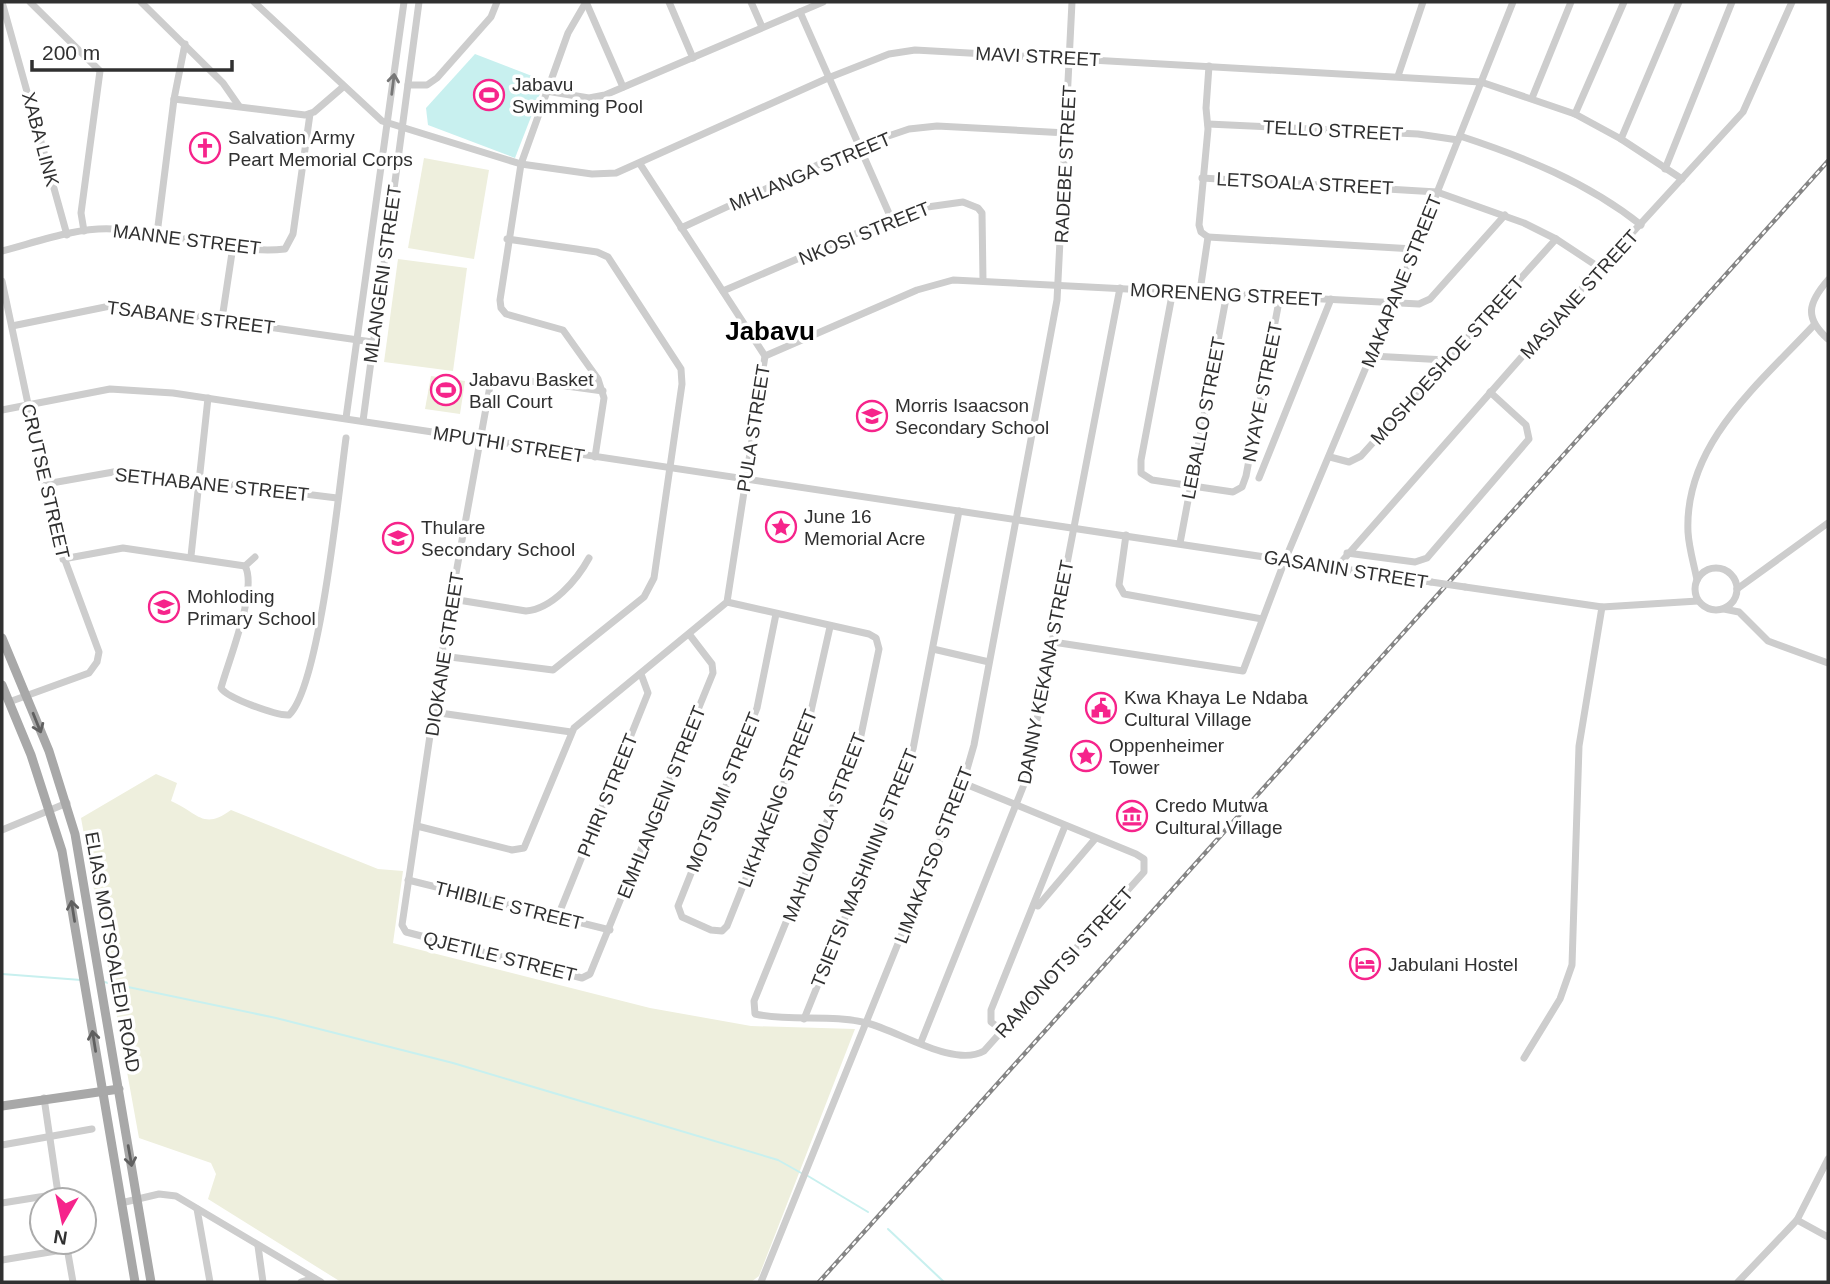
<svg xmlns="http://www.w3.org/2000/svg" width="1830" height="1284" font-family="Arial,sans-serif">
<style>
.green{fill:#eeefdd}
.water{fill:#c8f0ef}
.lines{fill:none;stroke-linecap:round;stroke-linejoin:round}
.stream{stroke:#c8f0ef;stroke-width:2}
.minor{stroke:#cdcdcd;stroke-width:7}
.major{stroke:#a8a8a8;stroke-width:9}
.rail-casing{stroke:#858585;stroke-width:4.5}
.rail{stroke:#fff;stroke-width:2;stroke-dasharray:5;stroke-linecap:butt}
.minor-bridge{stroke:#cdcdcd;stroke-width:7}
.oneway{stroke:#777}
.oneway2{stroke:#606060}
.labels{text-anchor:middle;stroke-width:7;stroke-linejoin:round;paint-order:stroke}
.street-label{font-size:19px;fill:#303030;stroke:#fff}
.poi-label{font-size:19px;fill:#303030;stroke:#fff;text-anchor:start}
.district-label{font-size:26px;font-weight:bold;fill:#000;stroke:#fff}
</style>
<rect width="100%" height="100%" fill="#fff"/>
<!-- green -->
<g class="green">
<polygon points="424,158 489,170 474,259 408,248"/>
<polygon points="398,259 467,268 453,371 384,362"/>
<polygon points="431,376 465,381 460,414 425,409"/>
<path d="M156 774 177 783 171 801C197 812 203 831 231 810L378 869 403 871 393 943 650 1008 751 1026 855 1029 759 1276 751 1282H341L208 1199 216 1174 211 1163 139 1138 81 818Z"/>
</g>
<!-- water -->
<polygon class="water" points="475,54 545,81 515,158 428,125 426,108"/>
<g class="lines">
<!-- stream -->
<g class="stream">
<polyline points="2,974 81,980"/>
<polyline points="104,982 276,1018 453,1063 778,1160 803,1174"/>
<polyline points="808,1176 868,1212"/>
<polyline points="888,1229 944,1282"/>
</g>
<!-- minor -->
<g class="minor">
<polyline points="2,2 67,235"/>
<polyline points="30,2 100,71 81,213 84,231"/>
<polyline points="141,2 223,83 239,106"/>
<polyline points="254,2 382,121 521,164 592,174 616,173 828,78 889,54 915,50 1481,82 1575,114 1621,139 1682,179"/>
<polyline points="586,2 568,33 521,164 500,300 501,308 506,314 563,330 598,379 604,398 595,457"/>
<polyline points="586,2 623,87"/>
<polyline points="669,2 693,58"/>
<polyline points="751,2 762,27"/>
<polyline points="800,12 891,218"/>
<polyline points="1398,76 1423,2"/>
<polyline points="408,85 427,85 437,78 491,17 497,2"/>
<polyline points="546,91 589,98 605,95 823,2"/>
<polyline points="1532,98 1571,2"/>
<polyline points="174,99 305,115 314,112 343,87"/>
<polyline points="1575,114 1624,2"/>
<polyline points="1208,124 1418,134 1458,140"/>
<path d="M1460 136C1524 157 1587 182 1641 225"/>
<polyline points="1621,139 1679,2"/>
<polyline points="1665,169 1732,2"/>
<polyline points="1202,178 1437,192 1524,223 1556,239 1600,268"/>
<polyline points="681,228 859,146 909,129 937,126 1067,133"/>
<polyline points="157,234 174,99 185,44"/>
<polyline points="1208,237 1414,249"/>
<path d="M2 251C37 242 77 227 113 229 167 231 234 255 285 249L293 234 310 114"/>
<path d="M1828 280C1808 303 1804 318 1828 339"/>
<polyline points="2,281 56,536 99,652 97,662 89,673 9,702"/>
<polyline points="1173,290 1141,460 1141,473 1152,480 1233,492 1242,487 1246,476 1280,296"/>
<polyline points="723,291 913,209 963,202 978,208 982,213 983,280"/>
<polyline points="1200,291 1208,237 1201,232 1199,225 1208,129 1206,108 1209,66"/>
<polyline points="222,319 233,246"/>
<polyline points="12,326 115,305 372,342"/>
<polyline points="765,356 917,290 953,280 1419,304 1430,299 1505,215"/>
<polyline points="1372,356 1446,360"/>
<polyline points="603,391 508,378 496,379 490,386 445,634 402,925 406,932 582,978 590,974 713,673 712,664 689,634"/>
<polyline points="2,410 110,389 173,393 1431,582"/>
<polyline points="346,418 404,2"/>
<polyline points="363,421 419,2"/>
<polyline points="1330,457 1349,462 1361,456 1556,239"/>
<polyline points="1259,478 1331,299"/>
<polyline points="46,484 119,471 337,498"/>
<polyline points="1126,535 1119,585 1124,594 1262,619"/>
<polyline points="1180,543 1227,293"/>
<polyline points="1347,553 1415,562 1427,558 1529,439 1526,425 1490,392"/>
<polyline points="191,556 208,398"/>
<path d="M63 559 123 548 245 566C258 589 228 662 221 688 227 698 277 716 289 715 320 686 339 488 346 438"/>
<polyline points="245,566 255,557"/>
<circle cx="1716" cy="589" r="21"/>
<polyline points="1336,568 1600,268 1743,112 1792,2"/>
<path d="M1697 580C1694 564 1689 549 1688 532 1684 444 1759 384 1814 325"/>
<polyline points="1465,587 1602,607 1698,601"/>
<polyline points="1737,589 1828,523"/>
<path d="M452 599 526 611C552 609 577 580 589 558"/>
<path d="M727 602 869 634 876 638 879 649 860 740 754 1001 755 1014C791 1022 831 1014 867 1023 899 1031 954 1068 984 1051L1144 872V859L1136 854 963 783"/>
<polyline points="1724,609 1739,612 1768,641 1828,663"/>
<polyline points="776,614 757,708 678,906 682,917 711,930 722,931 727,926 809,720 830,627"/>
<polyline points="1053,642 1243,671 1285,560 1393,303 1513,2"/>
<polyline points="933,649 989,662"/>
<polyline points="442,656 553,670 644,597 654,578 682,384 681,369 608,257 597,252 507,239"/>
<polyline points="433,712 571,732"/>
<polyline points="417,826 512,850 524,848 574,728 727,602 765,356 640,164"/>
<polyline points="2,830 67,803"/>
<polyline points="408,880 610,930"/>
<polyline points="1034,904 1038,906 1095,839"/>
<polyline points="558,916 648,693 641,674"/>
<polyline points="804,1019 913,749 959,511"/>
<polyline points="1002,1030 991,1022 991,1010 1065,826"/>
<polyline points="921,1042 1025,782 1120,288"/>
<polyline points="1524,1058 1560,999 1572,965 1579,746 1602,607"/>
<polyline points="44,1098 59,1200"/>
<polyline points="2,1145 92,1129"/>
<polyline points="2,1203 58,1194"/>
<polyline points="121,1203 159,1194 176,1196 321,1282"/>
<polyline points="197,1209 210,1282"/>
<polyline points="1797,1220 1828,1237"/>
<polyline points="66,1242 73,1282"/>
<polyline points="258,1246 263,1282"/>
<polyline points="2,1260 68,1249"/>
<polyline points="301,1282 314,1278"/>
<polyline points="761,1282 963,783 974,745 1057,300 1072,2"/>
<polyline points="1738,1282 1797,1220 1828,1159"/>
</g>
<!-- major -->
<g class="major">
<polyline points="2,638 49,751 75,834 151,1282"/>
<polyline points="2,685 31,755 62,851 135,1282"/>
<polyline points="2,1106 119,1089"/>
</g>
<!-- rail casing -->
<g class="rail-casing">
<polyline id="rail" points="819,1282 1828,161"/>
</g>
<!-- rail -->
<use href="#rail" class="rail"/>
<!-- minor-bridge -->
<polyline class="minor-bridge" points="1431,582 1465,587"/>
</g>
<!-- one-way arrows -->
<defs><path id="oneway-shaft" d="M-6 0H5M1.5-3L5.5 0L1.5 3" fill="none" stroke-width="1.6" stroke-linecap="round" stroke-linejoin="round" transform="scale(1.75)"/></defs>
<use class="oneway" href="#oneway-shaft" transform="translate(393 84) rotate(-83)"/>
<g class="oneway2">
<use href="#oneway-shaft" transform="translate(37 723) rotate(68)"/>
<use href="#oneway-shaft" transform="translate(73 911) rotate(-99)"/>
<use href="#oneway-shaft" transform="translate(94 1041) rotate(-99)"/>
<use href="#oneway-shaft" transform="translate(130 1156) rotate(80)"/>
</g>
<!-- icons -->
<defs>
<g id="stadium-ring" transform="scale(1.575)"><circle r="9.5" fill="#fff" stroke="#f6248b" stroke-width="1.5"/><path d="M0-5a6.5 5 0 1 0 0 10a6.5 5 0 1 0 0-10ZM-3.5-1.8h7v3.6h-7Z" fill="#f6248b"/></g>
<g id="church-ring" transform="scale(1.575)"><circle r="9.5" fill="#fff" stroke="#f6248b" stroke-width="1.5"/><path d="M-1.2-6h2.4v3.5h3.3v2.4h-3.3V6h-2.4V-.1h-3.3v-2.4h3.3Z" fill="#f6248b"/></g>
<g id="school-ring" transform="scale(1.575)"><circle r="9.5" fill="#fff" stroke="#f6248b" stroke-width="1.5"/><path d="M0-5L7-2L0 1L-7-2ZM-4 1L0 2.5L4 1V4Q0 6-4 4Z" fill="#f6248b"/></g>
<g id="sight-ring" transform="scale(1.575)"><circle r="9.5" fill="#fff" stroke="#f6248b" stroke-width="1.5"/><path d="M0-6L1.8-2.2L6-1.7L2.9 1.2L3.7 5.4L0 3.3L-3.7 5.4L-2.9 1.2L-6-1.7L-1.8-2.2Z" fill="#f6248b"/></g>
<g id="civic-ring" transform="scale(1.575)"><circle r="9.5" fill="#fff" stroke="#f6248b" stroke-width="1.5"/><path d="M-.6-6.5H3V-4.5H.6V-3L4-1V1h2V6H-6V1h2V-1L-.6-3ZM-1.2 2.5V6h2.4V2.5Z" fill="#f6248b"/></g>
<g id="museum-ring" transform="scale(1.575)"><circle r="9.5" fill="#fff" stroke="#f6248b" stroke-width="1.5"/><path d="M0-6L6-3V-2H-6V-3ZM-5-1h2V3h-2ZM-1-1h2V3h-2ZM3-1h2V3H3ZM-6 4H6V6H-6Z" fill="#f6248b"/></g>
<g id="hotel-ring" transform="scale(1.575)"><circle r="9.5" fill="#fff" stroke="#f6248b" stroke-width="1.5"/><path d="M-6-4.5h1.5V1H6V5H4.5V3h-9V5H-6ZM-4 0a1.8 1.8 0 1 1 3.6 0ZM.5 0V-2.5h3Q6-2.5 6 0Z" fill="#f6248b"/></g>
</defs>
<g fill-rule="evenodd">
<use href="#stadium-ring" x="489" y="95"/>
<use href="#church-ring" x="205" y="148"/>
<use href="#stadium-ring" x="446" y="390"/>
<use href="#school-ring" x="872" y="416"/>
<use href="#sight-ring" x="781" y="527"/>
<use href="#school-ring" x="398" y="538"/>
<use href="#school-ring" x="164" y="607"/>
<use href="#civic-ring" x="1101" y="708"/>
<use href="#sight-ring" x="1086" y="756"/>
<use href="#museum-ring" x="1132" y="816"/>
<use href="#hotel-ring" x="1365" y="964"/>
</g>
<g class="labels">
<!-- street labels -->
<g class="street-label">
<text transform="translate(1038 56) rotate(3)" y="7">MAVI STREET</text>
<text transform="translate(1333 130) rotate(3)" y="7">TELLO STREET</text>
<text transform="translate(41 139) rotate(75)" y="7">XABA LINK</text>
<text transform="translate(1065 164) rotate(-87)" y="7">RADEBE STREET</text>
<text transform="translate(810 171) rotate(-23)" y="7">MHLANGA STREET</text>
<text transform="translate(1305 183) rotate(3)" y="7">LETSOALA STREET</text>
<text transform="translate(864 233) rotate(-22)" y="7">NKOSI STREET</text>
<text transform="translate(187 239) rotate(7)" y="7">MANNE STREET</text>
<text transform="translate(382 274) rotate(-82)" y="7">MLANGENI STREET</text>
<text transform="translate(1401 281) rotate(-68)" y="7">MAKAPANE STREET</text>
<text transform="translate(1226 294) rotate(3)" y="7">MORENENG STREET</text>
<text transform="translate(1579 294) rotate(-48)" y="7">MASIANE STREET</text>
<text transform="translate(191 317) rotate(7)" y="7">TSABANE STREET</text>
<text transform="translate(1447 360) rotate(-48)" y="7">MOSHOESHOE STREET</text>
<text transform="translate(1262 392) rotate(-79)" y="7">NYAYE STREET</text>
<text transform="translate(1203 418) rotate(-79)" y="7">LEBALLO STREET</text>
<text transform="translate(753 428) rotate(-81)" y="7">PULA STREET</text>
<text transform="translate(509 444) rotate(9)" y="7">MPUTHI STREET</text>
<text transform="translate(46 481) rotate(77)" y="7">CRUTSE STREET</text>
<text transform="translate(212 484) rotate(6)" y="7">SETHABANE STREET</text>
<text transform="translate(1346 569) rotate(9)" y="7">GASANIN STREET</text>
<text transform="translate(444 654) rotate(-81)" y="7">DIOKANE STREET</text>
<text transform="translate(1045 672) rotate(-79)" y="7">DANNY KEKANA STREET</text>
<text transform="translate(723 792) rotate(-68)" y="7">MOTSUMI STREET</text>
<text transform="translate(607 795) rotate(-68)" y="7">PHIRI STREET</text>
<text transform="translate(777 798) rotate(-69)" y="7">LIKHAKENG STREET</text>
<text transform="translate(661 802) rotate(-68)" y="7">EMHLANGENI STREET</text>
<text transform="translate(824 827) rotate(-69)" y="7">MAHLOMOLA STREET</text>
<text transform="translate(933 855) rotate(-69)" y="7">LIMAKATSO STREET</text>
<text transform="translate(864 868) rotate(-68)" y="7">TSIETSI MASHININI STREET</text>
<text transform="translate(509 905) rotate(14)" y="7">THIBILE STREET</text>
<text transform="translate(113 952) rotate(80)" y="7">ELIAS MOTSOALEDI ROAD</text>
<text transform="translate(500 956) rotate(14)" y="7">QJETILE STREET</text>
<text transform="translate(1064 962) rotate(-48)" y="7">RAMONOTSI STREET</text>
</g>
<!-- poi labels -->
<g class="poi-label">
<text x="512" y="91">Jabavu<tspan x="512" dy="22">Swimming Pool</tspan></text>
<text x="228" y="144">Salvation Army<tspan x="228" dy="22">Peart Memorial Corps</tspan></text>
<text x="469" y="386">Jabavu Basket<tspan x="469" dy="22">Ball Court</tspan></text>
<text x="895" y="412">Morris Isaacson<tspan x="895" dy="22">Secondary School</tspan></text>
<text x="804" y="523">June 16<tspan x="804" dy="22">Memorial Acre</tspan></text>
<text x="421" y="534">Thulare<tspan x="421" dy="22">Secondary School</tspan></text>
<text x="187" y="603">Mohloding<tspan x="187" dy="22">Primary School</tspan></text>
<text x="1124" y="704">Kwa Khaya Le Ndaba<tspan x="1124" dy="22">Cultural Village</tspan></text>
<text x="1109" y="752">Oppenheimer<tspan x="1109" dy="22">Tower</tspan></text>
<text x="1155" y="812">Credo Mutwa<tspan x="1155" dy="22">Cultural Village</tspan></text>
<text x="1388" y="971">Jabulani Hostel</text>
</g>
<!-- district labels -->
<g class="district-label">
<text x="770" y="340">Jabavu</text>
</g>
</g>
<!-- border -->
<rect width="1830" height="1284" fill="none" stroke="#303030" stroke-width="7"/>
<!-- north arrow -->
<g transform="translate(63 1221) rotate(189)"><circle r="33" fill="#ffffff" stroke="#acacac" stroke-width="2"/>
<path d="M0-5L12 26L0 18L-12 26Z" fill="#f6248b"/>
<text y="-10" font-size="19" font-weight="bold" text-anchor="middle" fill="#303030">N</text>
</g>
<!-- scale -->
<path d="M32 60v10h200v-10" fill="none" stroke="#303030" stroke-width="3.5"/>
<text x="42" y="60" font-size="21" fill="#303030" stroke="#ffffff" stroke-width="5" paint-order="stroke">200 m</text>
</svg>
